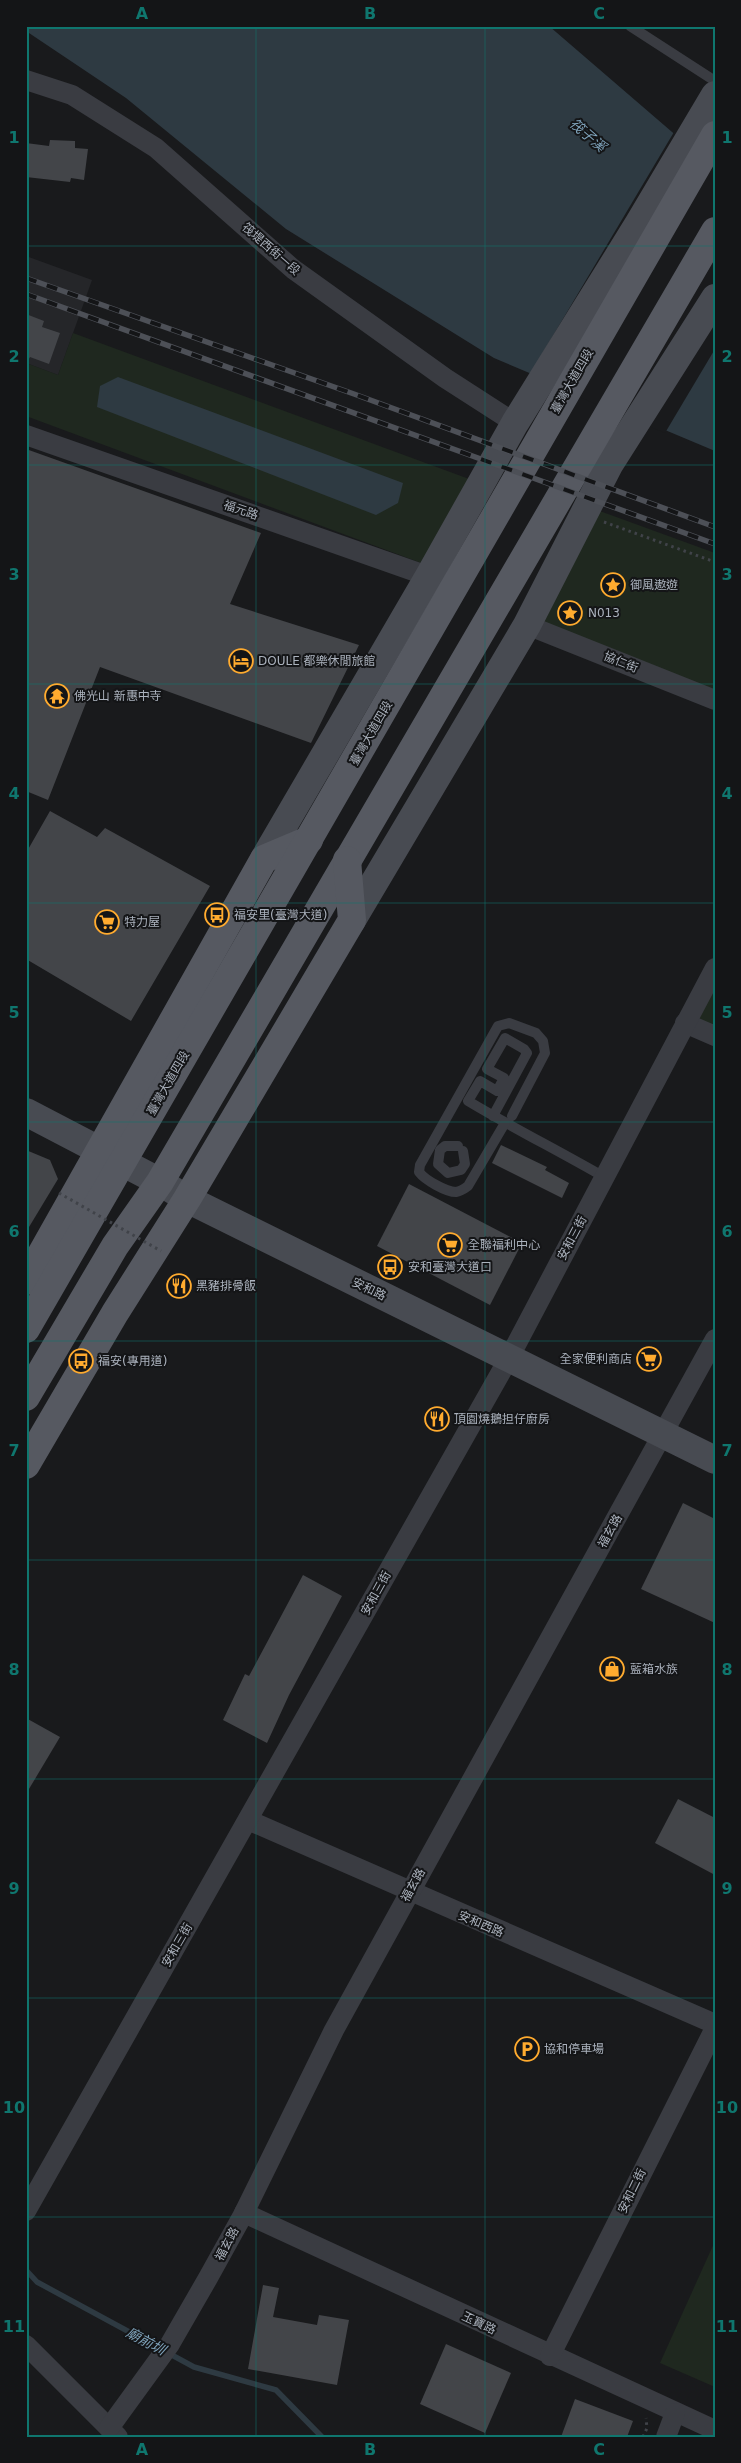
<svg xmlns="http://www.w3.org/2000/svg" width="741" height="2463" font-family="'DejaVu Sans','Noto Sans TC',sans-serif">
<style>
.built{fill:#252629}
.green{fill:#1f281f}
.water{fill:#2e3a42}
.pier{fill:#191a1c}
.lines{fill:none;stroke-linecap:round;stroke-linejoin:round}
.stream{stroke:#2e3a42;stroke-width:5.5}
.building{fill:#434549}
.path{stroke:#404349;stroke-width:3;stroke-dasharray:2.5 4;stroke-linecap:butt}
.lane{stroke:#3a3c42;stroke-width:10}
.street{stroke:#3a3c42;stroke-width:20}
.secondary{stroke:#484b52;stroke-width:28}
.primary{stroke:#565961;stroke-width:28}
.rail-casing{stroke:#4d5057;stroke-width:5.5}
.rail{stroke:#141517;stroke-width:4;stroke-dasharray:11;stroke-linecap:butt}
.path-bridge{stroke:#404349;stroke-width:3;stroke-dasharray:2.5 4;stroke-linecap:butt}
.grid{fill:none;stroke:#0f766e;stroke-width:1;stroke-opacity:0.55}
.labels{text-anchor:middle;stroke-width:4;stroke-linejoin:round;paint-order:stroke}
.street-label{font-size:12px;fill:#abb2bd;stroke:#141517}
.poi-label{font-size:12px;fill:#abb2bd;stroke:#141517;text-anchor:start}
.water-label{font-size:14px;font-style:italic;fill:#7fa3bb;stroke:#141517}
.neatline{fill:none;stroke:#0f766e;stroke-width:2}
.grid-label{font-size:16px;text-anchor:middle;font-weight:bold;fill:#0f766e}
</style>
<rect width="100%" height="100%" fill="#191a1c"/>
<!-- built -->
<polygon class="built" points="26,256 92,280 58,375 26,363"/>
<!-- green -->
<g class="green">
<polygon points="73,333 480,483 432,567 26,416 26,363 58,375"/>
<polygon points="597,510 715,553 715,697 534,624"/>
<polygon points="715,984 715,1027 696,1018"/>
<polygon points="715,2241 715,2387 660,2363"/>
</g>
<!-- water -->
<g class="water">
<polygon points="26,26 549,26 715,169 715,451 494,358 286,229 126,98 26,31"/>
<polygon points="118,377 403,483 398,503 376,515 97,407 100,386"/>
</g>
<!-- pier -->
<polygon class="pier" points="674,132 715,166 715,349 665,433 529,376"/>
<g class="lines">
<!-- stream -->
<polyline class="stream" points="26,2270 37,2282 194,2367 276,2390 322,2437"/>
</g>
<!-- building -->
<g class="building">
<polygon points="50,140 75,141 75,148 88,149 84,180 71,178 70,182 26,177 26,143 49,146"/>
<polygon points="26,314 44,321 42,327 60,333 49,364 30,357 26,364"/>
<polygon points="26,449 261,533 230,604 359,645 311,743 100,667 48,800 26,791"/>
<polygon points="50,811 97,837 105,828 210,886 131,1021 26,959 26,853"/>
<polygon points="501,1145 547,1167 545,1170 569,1183 562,1198 492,1163"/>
<polygon points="26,1150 50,1160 58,1179 26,1232"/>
<polygon points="409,1184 522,1243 490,1305 377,1246"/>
<polygon points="683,1503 715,1519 715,1623 641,1589"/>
<polygon points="303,1575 342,1596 289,1695 267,1743 223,1720 245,1674 249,1676"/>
<polygon points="26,1718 60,1737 26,1794"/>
<polygon points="678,1799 715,1818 715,1875 655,1843"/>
<polygon points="263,2285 279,2288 273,2317 317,2325 319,2315 349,2320 337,2385 248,2369"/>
<polygon points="446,2344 511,2373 485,2433 420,2404"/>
<polygon points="575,2399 633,2421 627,2437 561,2437"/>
</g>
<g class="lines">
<!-- path -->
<g class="path">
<polyline points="604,522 715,562"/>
<polyline points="643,2437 647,2428 646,2418"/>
</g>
<!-- lane -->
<g class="lane">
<polyline points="630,26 715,81"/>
<path d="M493 1116 527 1053 524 1049 505 1038 487 1069 504 1078 497 1091 480 1081 468 1101C513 1128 559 1151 604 1177"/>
<path d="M505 1123 468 1186C464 1189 461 1191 456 1192 446 1192 425 1180 419 1172L420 1165 498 1026 509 1023 536 1033 543 1041 545 1053 512 1116"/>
<polyline points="458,1146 445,1146 440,1150 438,1164 448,1173 461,1170 465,1164 463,1151"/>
</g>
<!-- street -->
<g class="street">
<polyline points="26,80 72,95 156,148 293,269 445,378 515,423"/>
<polyline points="26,435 442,581"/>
<polyline points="527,625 715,700"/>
<polyline points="685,1023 715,1036"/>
<polyline points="248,1820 715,2024"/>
<polyline points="26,2211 509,1358 715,968"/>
<polyline points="244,2213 715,2430"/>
<polyline points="26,2345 118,2437"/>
<polyline points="550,2356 715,2028"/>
<polyline points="109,2428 170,2344 208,2278 244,2213 334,2030 715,1339"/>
<polyline points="666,2437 675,2413"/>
</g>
<!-- secondary -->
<g class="secondary">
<polyline points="264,859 429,576 515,423 639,223 715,95"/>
<polyline points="352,920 527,625 609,465 715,298"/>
<polyline points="26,1112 160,1182 187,1199 715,1460"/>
</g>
<!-- primary -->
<g class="primary">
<polyline points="26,1281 264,859 309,840"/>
<polyline points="26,1329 715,135"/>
<polyline points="26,1397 115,1246 160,1182 715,231"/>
<polyline points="26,1465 115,1313 187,1199 352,920 347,860"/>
</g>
<!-- rail casing -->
<g class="rail-casing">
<g id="rail">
<polyline points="26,278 354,394 715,527"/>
<polyline points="26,294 715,544"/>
</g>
</g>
<!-- rail -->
<use href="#rail" class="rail"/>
<!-- path-bridge -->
<polyline class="path-bridge" points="59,1193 161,1251"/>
</g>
<!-- grid -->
<path class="grid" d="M256 26V2437M485 26V2437M26 246H715M26 465H715M26 684H715M26 903H715M26 1122H715M26 1341H715M26 1560H715M26 1779H715M26 1998H715M26 2217H715"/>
<!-- icons -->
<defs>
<g id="sight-ring" transform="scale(1.25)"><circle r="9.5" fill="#141517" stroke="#ffab2f" stroke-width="1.5"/><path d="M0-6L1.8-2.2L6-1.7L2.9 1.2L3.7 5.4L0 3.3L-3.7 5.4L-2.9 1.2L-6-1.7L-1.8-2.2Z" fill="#ffab2f"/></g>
<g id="hotel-ring" transform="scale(1.25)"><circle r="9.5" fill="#141517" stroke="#ffab2f" stroke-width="1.5"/><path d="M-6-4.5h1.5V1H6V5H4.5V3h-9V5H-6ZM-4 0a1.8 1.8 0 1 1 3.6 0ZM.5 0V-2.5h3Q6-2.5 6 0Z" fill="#ffab2f"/></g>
<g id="temple-ring" transform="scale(1.25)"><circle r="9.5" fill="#141517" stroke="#ffab2f" stroke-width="1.5"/><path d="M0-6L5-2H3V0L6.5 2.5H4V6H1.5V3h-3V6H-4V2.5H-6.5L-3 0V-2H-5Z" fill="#ffab2f"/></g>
<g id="bus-ring" transform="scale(1.25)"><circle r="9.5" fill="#141517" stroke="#ffab2f" stroke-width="1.5"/><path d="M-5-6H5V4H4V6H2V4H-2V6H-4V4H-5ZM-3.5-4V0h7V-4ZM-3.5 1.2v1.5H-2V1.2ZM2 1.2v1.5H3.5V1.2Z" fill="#ffab2f"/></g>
<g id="supermarket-ring" transform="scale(1.25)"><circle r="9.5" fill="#141517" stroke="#ffab2f" stroke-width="1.5"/><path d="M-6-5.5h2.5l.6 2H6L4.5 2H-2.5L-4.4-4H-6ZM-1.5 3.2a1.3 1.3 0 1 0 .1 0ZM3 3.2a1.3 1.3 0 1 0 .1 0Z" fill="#ffab2f"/></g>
<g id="restaurant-ring" transform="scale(1.25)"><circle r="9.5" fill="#141517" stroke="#ffab2f" stroke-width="1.5"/><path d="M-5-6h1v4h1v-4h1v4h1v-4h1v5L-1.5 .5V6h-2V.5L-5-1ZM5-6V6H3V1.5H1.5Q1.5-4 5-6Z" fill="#ffab2f"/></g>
<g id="shop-ring" transform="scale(1.25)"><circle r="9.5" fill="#141517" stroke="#ffab2f" stroke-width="1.5"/><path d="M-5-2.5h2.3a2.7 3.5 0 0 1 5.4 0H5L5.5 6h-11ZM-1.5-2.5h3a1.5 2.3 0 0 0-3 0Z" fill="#ffab2f"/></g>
<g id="parking-ring" transform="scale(1.25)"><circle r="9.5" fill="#141517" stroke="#ffab2f" stroke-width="1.5"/><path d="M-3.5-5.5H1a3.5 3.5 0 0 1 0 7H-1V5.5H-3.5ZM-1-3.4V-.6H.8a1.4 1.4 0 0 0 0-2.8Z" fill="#ffab2f"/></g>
</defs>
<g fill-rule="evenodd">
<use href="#sight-ring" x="613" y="585"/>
<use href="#sight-ring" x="570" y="613"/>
<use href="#hotel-ring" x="241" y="661"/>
<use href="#temple-ring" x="57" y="696"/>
<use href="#bus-ring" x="217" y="915"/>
<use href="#supermarket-ring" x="107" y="922"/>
<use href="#supermarket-ring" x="450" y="1245"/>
<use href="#bus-ring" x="390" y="1267"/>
<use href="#restaurant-ring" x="179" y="1286"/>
<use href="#supermarket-ring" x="649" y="1359"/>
<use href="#bus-ring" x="81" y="1361"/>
<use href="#restaurant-ring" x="437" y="1419"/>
<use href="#shop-ring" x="612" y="1669"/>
<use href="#parking-ring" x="527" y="2049"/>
</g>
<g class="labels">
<!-- street labels -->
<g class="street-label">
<text transform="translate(271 249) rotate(41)" y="4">筏堤西街一段</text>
<text transform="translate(572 381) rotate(-60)" y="4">臺灣大道四段</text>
<text transform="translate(241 510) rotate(19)" y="4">福元路</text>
<text transform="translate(621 662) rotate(22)" y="4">協仁街</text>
<text transform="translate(371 733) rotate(-60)" y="4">臺灣大道四段</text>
<text transform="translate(168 1083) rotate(-60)" y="4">臺灣大道四段</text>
<text transform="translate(572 1238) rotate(-62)" y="4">安和三街</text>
<text transform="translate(369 1289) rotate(26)" y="4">安和路</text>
<text transform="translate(610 1531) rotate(-61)" y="4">福玄路</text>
<text transform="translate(376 1593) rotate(-61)" y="4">安和三街</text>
<text transform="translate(413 1885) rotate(-61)" y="4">福玄路</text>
<text transform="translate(481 1924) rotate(23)" y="4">安和西路</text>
<text transform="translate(177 1945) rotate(-60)" y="4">安和三街</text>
<text transform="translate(632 2191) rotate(-64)" y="4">安和二街</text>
<text transform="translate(227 2244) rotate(-62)" y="4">福玄路</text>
<text transform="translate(479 2323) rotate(25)" y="4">玉寶路</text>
</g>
<!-- poi labels -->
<g class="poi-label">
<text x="630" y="589">御風遨遊</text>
<text x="588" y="617">N013</text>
<text x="258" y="665">DOULE 都樂休閒旅館</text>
<text x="74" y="700">佛光山 新惠中寺</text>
<text x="234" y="919">福安里(臺灣大道)</text>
<text x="124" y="926">特力屋</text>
<text x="468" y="1249">全聯福利中心</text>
<text x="408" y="1271">安和臺灣大道口</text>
<text x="196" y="1290">黑豬排骨飯</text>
<text x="632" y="1363" text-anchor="end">全家便利商店</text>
<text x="98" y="1365">福安(專用道)</text>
<text x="454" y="1423">頂園燒鵝担仔廚房</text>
<text x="630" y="1673">藍箱水族</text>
<text x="544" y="2053">協和停車場</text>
</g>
<!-- water labels -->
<g class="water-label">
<text transform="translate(588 135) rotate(41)" y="5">筏子溪</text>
<text transform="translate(146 2341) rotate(28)" y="5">廟前圳</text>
</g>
</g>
<!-- border -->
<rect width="741" height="2463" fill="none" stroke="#141517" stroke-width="55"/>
<rect x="28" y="28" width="686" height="2408" class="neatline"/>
<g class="grid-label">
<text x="142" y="19">A</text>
<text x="370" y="19">B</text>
<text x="599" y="19">C</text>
<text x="14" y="143">1</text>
<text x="727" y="143">1</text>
<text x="14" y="362">2</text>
<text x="727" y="362">2</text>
<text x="14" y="580">3</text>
<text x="727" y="580">3</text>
<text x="14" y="799">4</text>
<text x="727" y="799">4</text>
<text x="14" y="1018">5</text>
<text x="727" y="1018">5</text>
<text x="14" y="1237">6</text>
<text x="727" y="1237">6</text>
<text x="14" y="1456">7</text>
<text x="727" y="1456">7</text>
<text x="14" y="1675">8</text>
<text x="727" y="1675">8</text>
<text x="14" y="1894">9</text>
<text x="727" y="1894">9</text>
<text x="14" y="2113">10</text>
<text x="727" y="2113">10</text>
<text x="14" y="2332">11</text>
<text x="727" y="2332">11</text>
<text x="142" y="2455">A</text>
<text x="370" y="2455">B</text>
<text x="599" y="2455">C</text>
</g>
</svg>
